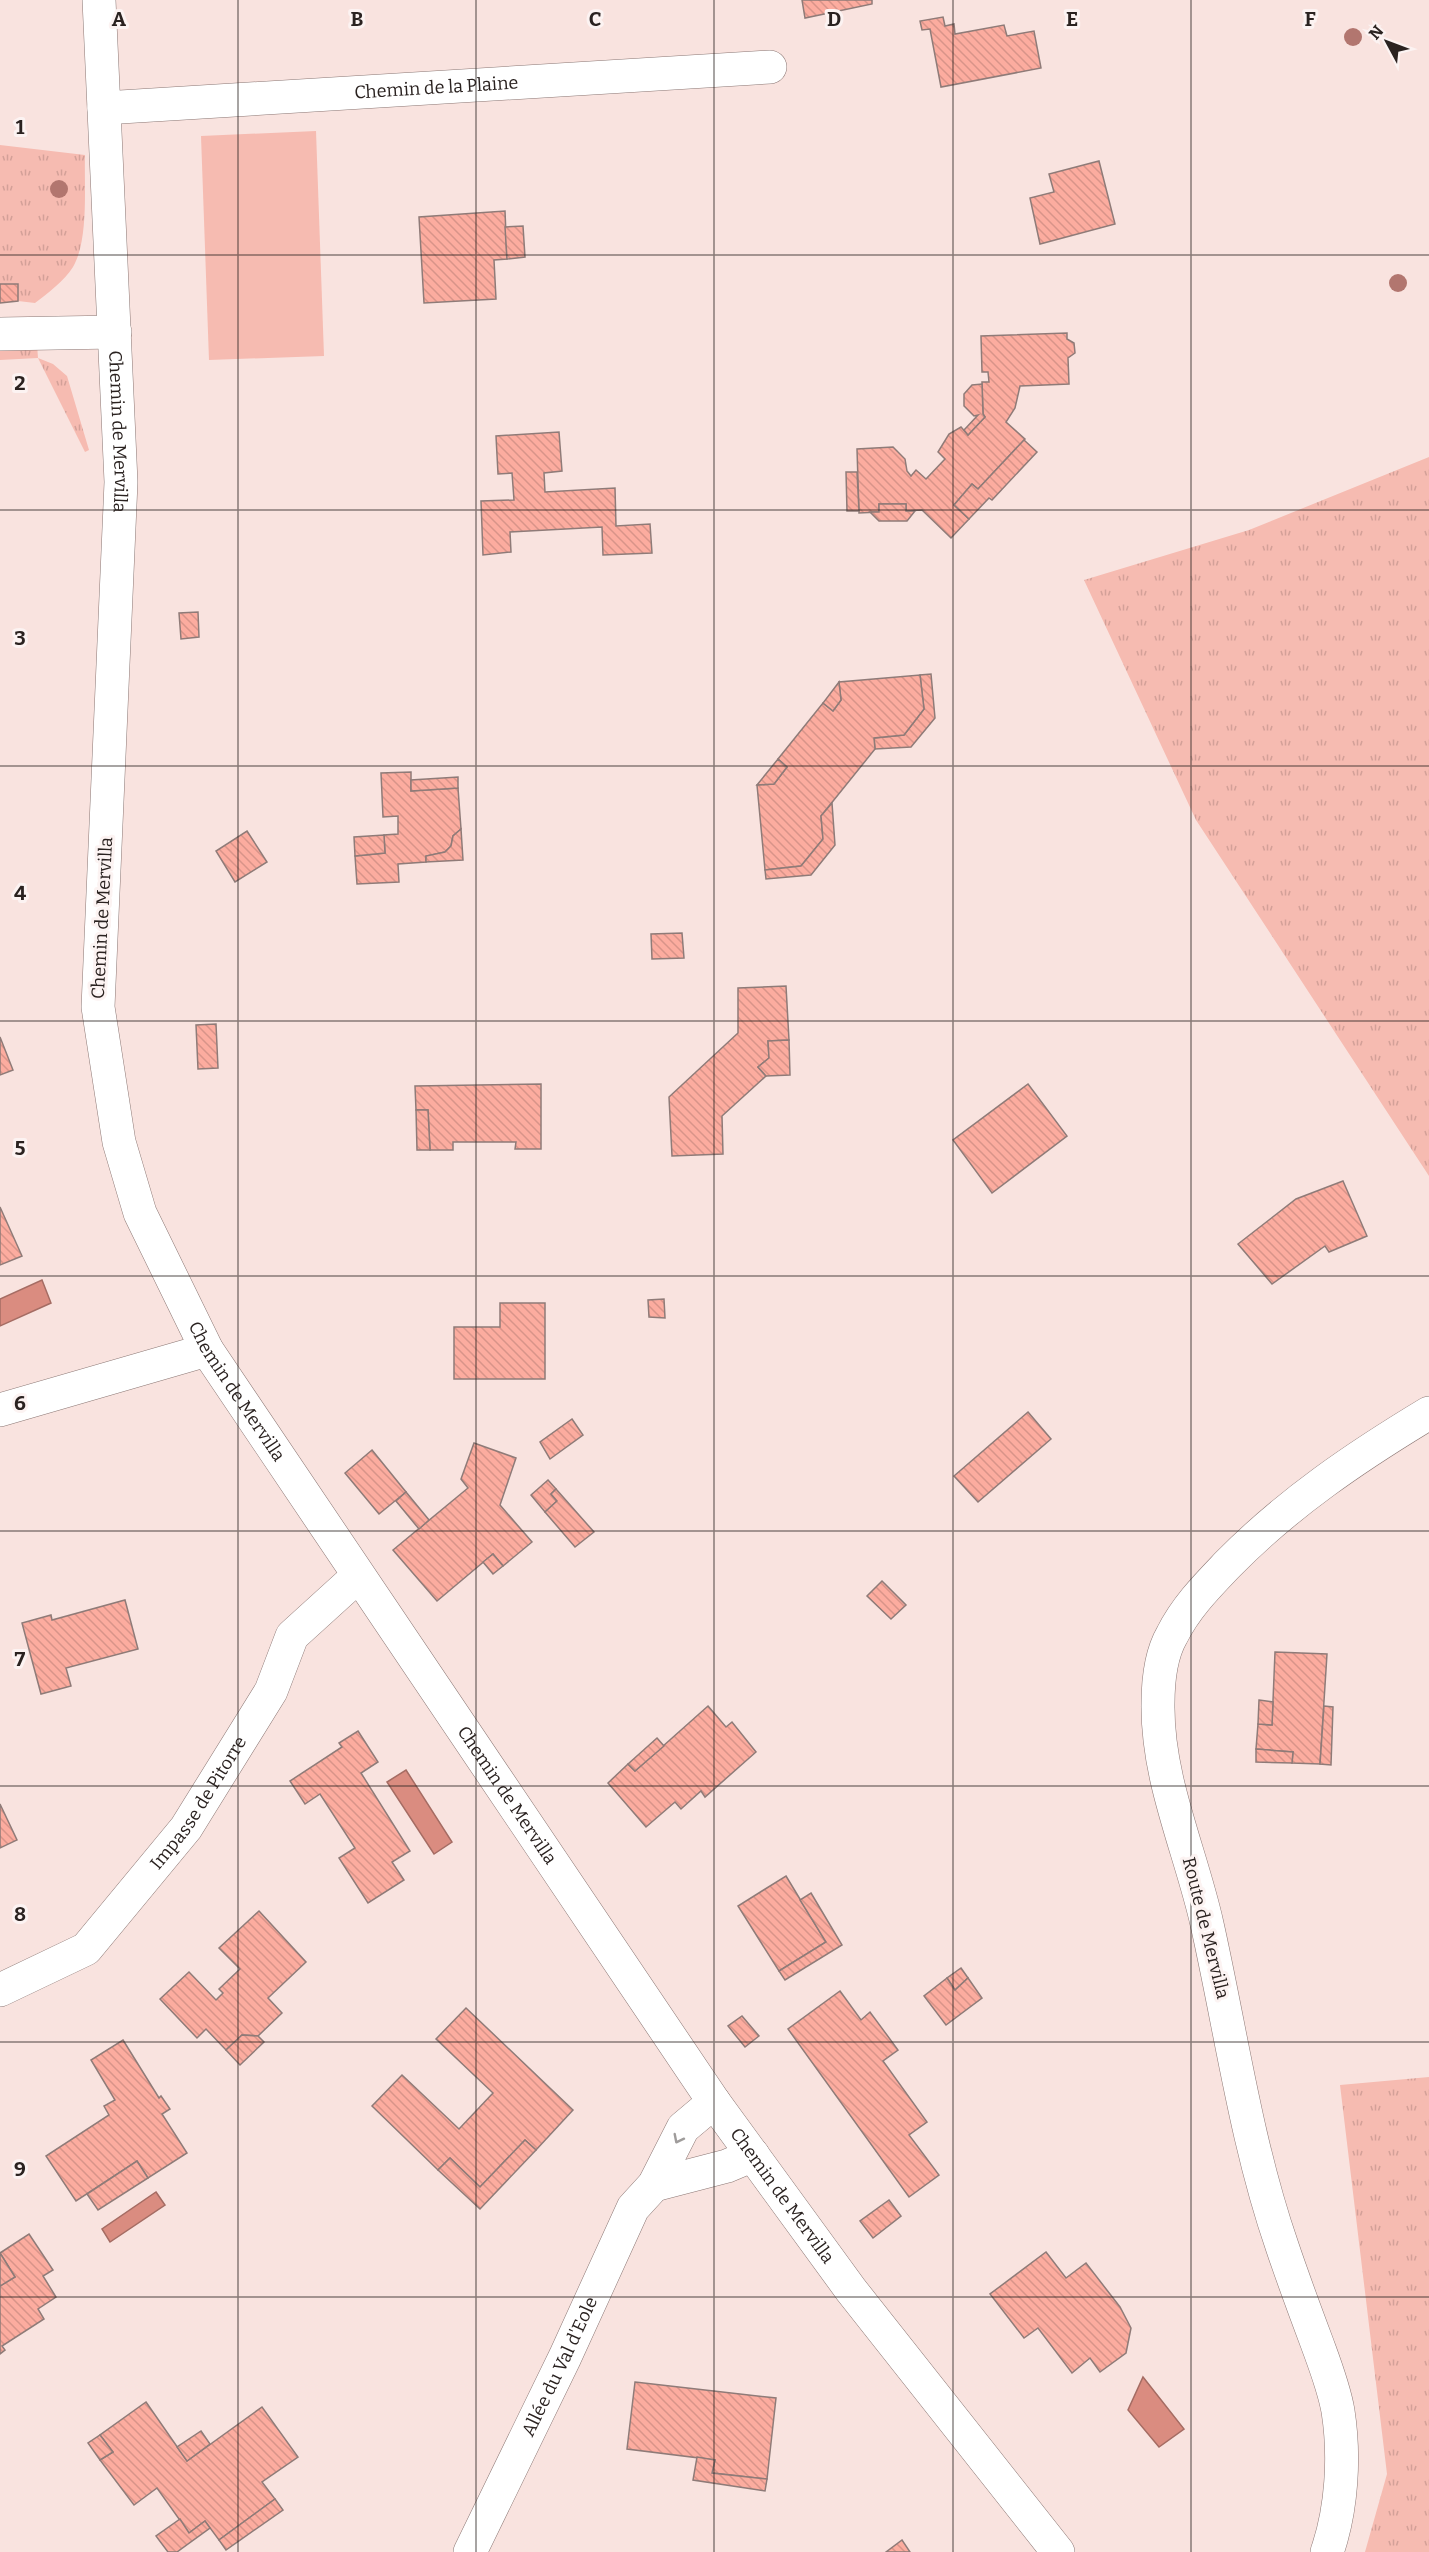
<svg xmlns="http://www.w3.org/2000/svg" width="1429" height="2552" font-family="Bitter,serif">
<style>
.grass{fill:url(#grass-tufts)}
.garden{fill:#f6bbb1}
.water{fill:#da8c80;stroke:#a56c63;stroke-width:1.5}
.building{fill:url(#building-back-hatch);stroke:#8f7b78;stroke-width:1.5}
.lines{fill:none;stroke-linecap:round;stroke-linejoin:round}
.minor-casing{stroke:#8b7774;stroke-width:34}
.minor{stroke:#fff;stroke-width:33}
.tree{fill:#b2766f}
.oneway{stroke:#9f9c9b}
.grid{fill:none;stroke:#2a2220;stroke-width:1.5;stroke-opacity:0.55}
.labels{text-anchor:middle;stroke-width:6;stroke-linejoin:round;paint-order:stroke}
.street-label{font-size:18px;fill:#2a2220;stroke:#fcf3f2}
.grid-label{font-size:20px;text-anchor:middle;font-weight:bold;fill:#2a2220;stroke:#fcf3f2;stroke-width:6;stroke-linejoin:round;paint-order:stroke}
</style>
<defs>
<pattern id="grass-tufts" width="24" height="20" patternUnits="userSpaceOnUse" patternTransform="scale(1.5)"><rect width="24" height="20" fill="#f6bbb1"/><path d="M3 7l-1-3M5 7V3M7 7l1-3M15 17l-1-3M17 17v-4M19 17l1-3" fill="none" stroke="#d3a098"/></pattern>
<pattern id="building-back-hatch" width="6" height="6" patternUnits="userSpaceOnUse" patternTransform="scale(1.5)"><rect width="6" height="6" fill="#fcac9f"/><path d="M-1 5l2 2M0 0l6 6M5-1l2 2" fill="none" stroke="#d89489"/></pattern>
</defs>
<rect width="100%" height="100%" fill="#f9e3df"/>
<!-- grass -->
<g class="grass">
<path d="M0 145 85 155C84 187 89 239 73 267 64 281 48 293 35 303L18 301V284H0Z"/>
<polygon points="37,344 38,358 53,364 67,376 89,450 85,452 38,358 0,360 0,346"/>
<polygon points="1429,457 1429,1176 1196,820 1084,580 1249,530"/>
<polygon points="1429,2077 1429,2552 1365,2552 1387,2474 1340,2085"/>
</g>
<!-- garden -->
<polygon class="garden" points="316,131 324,356 209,360 201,136"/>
<!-- water -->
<g class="water">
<polygon points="42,1280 51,1303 0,1326 0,1299"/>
<polygon points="406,1770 452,1842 434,1854 387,1782"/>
<polygon points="156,2192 165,2205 110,2242 102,2229"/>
<polygon points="1143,2377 1184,2429 1159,2447 1128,2410"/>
</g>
<!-- building -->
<g class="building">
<polygon points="802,0 872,0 872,4 805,18"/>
<polygon points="943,17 945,26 954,24 955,34 1004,25 1007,36 1034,31 1041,68 941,87 930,29 922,30 920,21"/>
<polygon points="1099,161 1115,224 1040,244 1030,198 1054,192 1049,174"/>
<polygon points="505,211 507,259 494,260 496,299 424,303 419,217"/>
<polygon points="523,226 525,257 507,259 505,227"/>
<polygon points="0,284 18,284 18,301 0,303"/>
<polygon points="1067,333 1067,339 1074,343 1075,353 1068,358 1069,384 1020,386 1015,408 1006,422 1025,439 978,489 972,484 954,505 969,519 951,538 922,510 906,511 906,504 879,504 879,512 859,513 857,449 893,447 905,459 907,471 911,476 916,470 926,479 945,459 938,452 949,434 961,427 968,435 985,417 983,414 982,382 989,382 988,372 982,372 981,336"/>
<polygon points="982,384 983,414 985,417 968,435 964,430 978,415 974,416 964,406 964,394 972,385"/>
<polygon points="559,432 562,471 544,473 545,492 615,488 616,526 650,524 652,553 603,555 602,527 510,532 511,552 483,555 481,501 514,500 512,473 498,474 496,436"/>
<polygon points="1024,440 1037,452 992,500 989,498 969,519 954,505 972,484 978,489"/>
<polygon points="846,472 857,472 859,511 847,511"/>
<polygon points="879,504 906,504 906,511 915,511 907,521 879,521 870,512 879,512"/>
<polygon points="198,612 199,637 181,639 179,613"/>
<polygon points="931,674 935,718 911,747 875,749 874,738 904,735 924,709 920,675"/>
<polygon points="920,675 924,709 904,735 874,738 875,749 821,816 823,839 801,866 765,870 757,785 774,784 787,767 778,759 823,703 833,711 841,700 839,682"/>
<polygon points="839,682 841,700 833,711 823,703"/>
<polygon points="778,759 787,767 774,784 757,785"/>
<polygon points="411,772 411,791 458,788 461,829 453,836 451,846 445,852 426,856 426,862 398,864 399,882 357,884 355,856 385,853 384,835 398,834 398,816 383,817 381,773"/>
<polygon points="458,777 458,788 411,791 411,780"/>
<polygon points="832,803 835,845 811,875 766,879 765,870 801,866 823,839 821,816"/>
<polygon points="461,829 463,860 426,862 426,856 445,852 451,846 453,836"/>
<polygon points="247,831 267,862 235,882 216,851"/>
<polygon points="384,835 385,853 355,856 354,837"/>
<polygon points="682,933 684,958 652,959 651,934"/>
<polygon points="786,986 789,1040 768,1041 769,1058 758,1067 766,1076 722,1116 723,1154 672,1156 669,1097 738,1033 738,988"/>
<polygon points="216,1024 218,1068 198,1069 196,1025"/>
<polygon points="0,1037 13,1070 0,1075"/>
<polygon points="789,1040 790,1075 766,1076 758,1067 769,1058 768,1041"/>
<polygon points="541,1084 541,1149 515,1149 516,1142 453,1142 453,1150 430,1150 428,1110 416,1110 415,1086"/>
<polygon points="1028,1084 1067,1136 992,1193 953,1140"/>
<polygon points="416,1110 428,1110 430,1150 417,1150"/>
<polygon points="1343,1181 1367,1236 1329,1252 1325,1246 1272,1284 1238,1244 1296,1199"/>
<polygon points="0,1207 22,1256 0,1265"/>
<polygon points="664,1299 665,1318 649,1317 648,1300"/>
<polygon points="500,1303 545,1303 545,1379 454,1379 454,1327 500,1327"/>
<polygon points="1028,1412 1051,1439 978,1502 954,1476"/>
<polygon points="572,1419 583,1435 550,1459 540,1442"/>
<polygon points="474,1443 516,1458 500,1505 532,1542 503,1566 493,1554 437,1601 393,1550 468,1488 461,1479"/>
<polygon points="372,1450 406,1492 379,1514 345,1473"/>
<polygon points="548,1480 556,1489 551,1494 557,1501 545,1512 531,1495"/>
<polygon points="556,1489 594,1532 575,1547 545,1512 557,1501 551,1494"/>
<polygon points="406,1492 429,1520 419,1529 396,1501"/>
<polygon points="493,1554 503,1566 493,1574 483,1562"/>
<polygon points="882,1581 906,1605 891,1619 867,1596"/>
<polygon points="125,1600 138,1649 66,1668 71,1686 41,1694 22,1623 51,1615 52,1620"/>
<polygon points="1275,1652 1327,1654 1320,1764 1292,1763 1293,1752 1256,1749 1258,1724 1272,1725"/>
<polygon points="1259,1700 1273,1702 1272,1725 1258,1724"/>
<polygon points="708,1706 726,1727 732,1722 756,1752 705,1797 701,1791 681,1809 675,1802 646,1827 608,1783 628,1764 635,1771"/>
<polygon points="1324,1706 1333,1707 1331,1765 1320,1764"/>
<polygon points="358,1731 378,1762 361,1773 410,1851 392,1862 404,1880 368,1903 339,1858 355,1848 320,1794 305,1804 290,1781 342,1747 339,1743"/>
<polygon points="657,1738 664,1746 635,1771 628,1764"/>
<polygon points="1256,1749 1293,1752 1292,1763 1256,1762"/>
<polygon points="0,1804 17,1840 0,1848"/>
<polygon points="786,1876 826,1942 779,1971 738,1906"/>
<polygon points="811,1893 842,1945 785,1980 779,1971 826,1942 800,1900"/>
<polygon points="259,1911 306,1962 268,1998 282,2013 258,2036 242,2035 226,2050 206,2029 197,2038 160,1999 189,1972 216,2000 223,1993 219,1989 240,1969 219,1948"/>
<polygon points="961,1968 968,1978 955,1990 947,1978"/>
<polygon points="947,1978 955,1990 968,1978 982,1998 946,2025 924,1996"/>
<polygon points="840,1991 861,2020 870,2012 898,2050 883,2061 927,2122 909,2135 939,2175 909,2197 788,2029"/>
<polygon points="466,2008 573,2110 536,2150 525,2140 480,2187 450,2158 438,2170 372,2106 402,2075 459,2129 493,2093 436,2039"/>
<polygon points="742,2016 759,2036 745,2047 728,2026"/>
<polygon points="242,2035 258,2036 264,2042 240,2065 226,2050"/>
<polygon points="123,2040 159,2098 161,2096 170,2109 162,2114 187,2153 148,2178 137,2161 76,2201 46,2156 109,2115 104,2106 115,2100 91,2060"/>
<polygon points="525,2140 536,2150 480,2209 438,2170 450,2158 480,2187"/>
<polygon points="137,2161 148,2178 98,2210 87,2194"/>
<polygon points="889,2200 901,2216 873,2238 860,2221"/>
<polygon points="29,2234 53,2270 43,2276 56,2297 38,2309 44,2319 2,2346 5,2350 0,2354 0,2286 15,2277 0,2253"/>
<polygon points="1046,2252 1066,2278 1086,2263 1120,2307 1131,2328 1126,2353 1100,2372 1090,2358 1072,2373 1038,2328 1024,2338 990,2294"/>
<polygon points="0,2253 15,2277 0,2286"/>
<polygon points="635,2382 776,2398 767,2479 712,2473 715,2460 627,2449"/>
<polygon points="146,2402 187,2461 262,2407 298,2457 262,2482 275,2499 219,2540 205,2521 189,2533 157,2488 134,2505 100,2460 113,2452 100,2435"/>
<polygon points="201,2431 210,2444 187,2461 177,2447"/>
<polygon points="100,2435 113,2452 100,2460 88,2443"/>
<polygon points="697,2457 715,2460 712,2473 767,2479 765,2491 693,2480"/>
<polygon points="275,2499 283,2510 226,2550 219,2540"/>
<polygon points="180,2519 189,2533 205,2521 210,2528 177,2552 168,2552 156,2536"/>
<polygon points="902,2540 910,2552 886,2552"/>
</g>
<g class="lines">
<!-- minor casing -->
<g class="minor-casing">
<g id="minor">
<path id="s1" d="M99 0 121 482 98 1007 119 1142 140 1213 207 1350 714 2102 851 2290 1058 2552"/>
<path id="s2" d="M104 108 770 67"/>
<polyline points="0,334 115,332"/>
<polyline points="0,1410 207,1350"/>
<path id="s3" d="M0 1990 86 1949 186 1828 271 1691 292 1636 358 1576"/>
<polyline points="654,2185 727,2166 753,2155"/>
<path id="s4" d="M470 2552 565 2357 633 2208 654 2185 683 2128 714 2102"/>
<path d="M1327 2552C1342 2509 1345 2456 1338 2411 1334 2388 1325 2365 1317 2343 1305 2311 1293 2279 1282 2246 1246 2142 1231 2031 1207 1924 1191 1852 1157 1780 1158 1704 1158 1682 1161 1654 1172 1635 1186 1607 1207 1586 1228 1564 1288 1503 1356 1457 1429 1413"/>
</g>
</g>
<!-- minor -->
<use href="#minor" class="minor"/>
</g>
<!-- trees -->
<g class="tree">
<circle cx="1353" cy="37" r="9"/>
<circle cx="59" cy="189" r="9"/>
<circle cx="1398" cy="283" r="9"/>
</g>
<!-- one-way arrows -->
<defs><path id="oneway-chevron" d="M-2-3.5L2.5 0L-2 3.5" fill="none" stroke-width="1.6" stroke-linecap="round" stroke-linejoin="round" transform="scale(1.5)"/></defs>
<use class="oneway" href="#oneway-chevron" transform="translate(678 2139) rotate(117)"/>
<!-- grid -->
<path class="grid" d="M238 0V2552M476 0V2552M714 0V2552M953 0V2552M1191 0V2552M0 255H1429M0 510H1429M0 766H1429M0 1021H1429M0 1276H1429M0 1531H1429M0 1786H1429M0 2042H1429M0 2297H1429"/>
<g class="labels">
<!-- street labels -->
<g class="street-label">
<text dy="6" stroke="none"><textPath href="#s2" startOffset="333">Chemin de la Plaine</textPath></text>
<text dy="6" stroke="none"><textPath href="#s1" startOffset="432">Chemin de Mervilla</textPath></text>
<text transform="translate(102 918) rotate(-87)" y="6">Chemin de Mervilla</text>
<text dy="6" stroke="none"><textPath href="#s1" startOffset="1422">Chemin de Mervilla</textPath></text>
<text dy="6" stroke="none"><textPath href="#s1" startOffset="1908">Chemin de Mervilla</textPath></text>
<text dy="6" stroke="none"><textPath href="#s3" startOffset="280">Impasse de Pitorre</textPath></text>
<text transform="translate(1206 1928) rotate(76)" y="6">Route de Mervilla</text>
<text dy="6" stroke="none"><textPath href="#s1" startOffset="2394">Chemin de Mervilla</textPath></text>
<text dy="6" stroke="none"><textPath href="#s4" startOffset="206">Allée du Val d'Eole</textPath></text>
</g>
</g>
<g class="grid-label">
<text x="119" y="26">A</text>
<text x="357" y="26">B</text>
<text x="595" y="26">C</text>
<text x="834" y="26">D</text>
<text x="1072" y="26">E</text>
<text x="1310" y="26">F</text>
<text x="20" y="134">1</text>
<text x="20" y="390">2</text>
<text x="20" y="645">3</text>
<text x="20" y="900">4</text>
<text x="20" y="1155">5</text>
<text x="20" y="1410">6</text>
<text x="20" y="1666">7</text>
<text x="20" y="1921">8</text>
<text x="20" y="2176">9</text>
</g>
<!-- north arrow -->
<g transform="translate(1387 42) rotate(311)" stroke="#fcf3f2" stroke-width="4.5" paint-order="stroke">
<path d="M0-4.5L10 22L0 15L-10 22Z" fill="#2a2220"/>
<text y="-9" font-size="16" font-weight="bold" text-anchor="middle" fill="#2a2220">N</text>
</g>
</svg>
